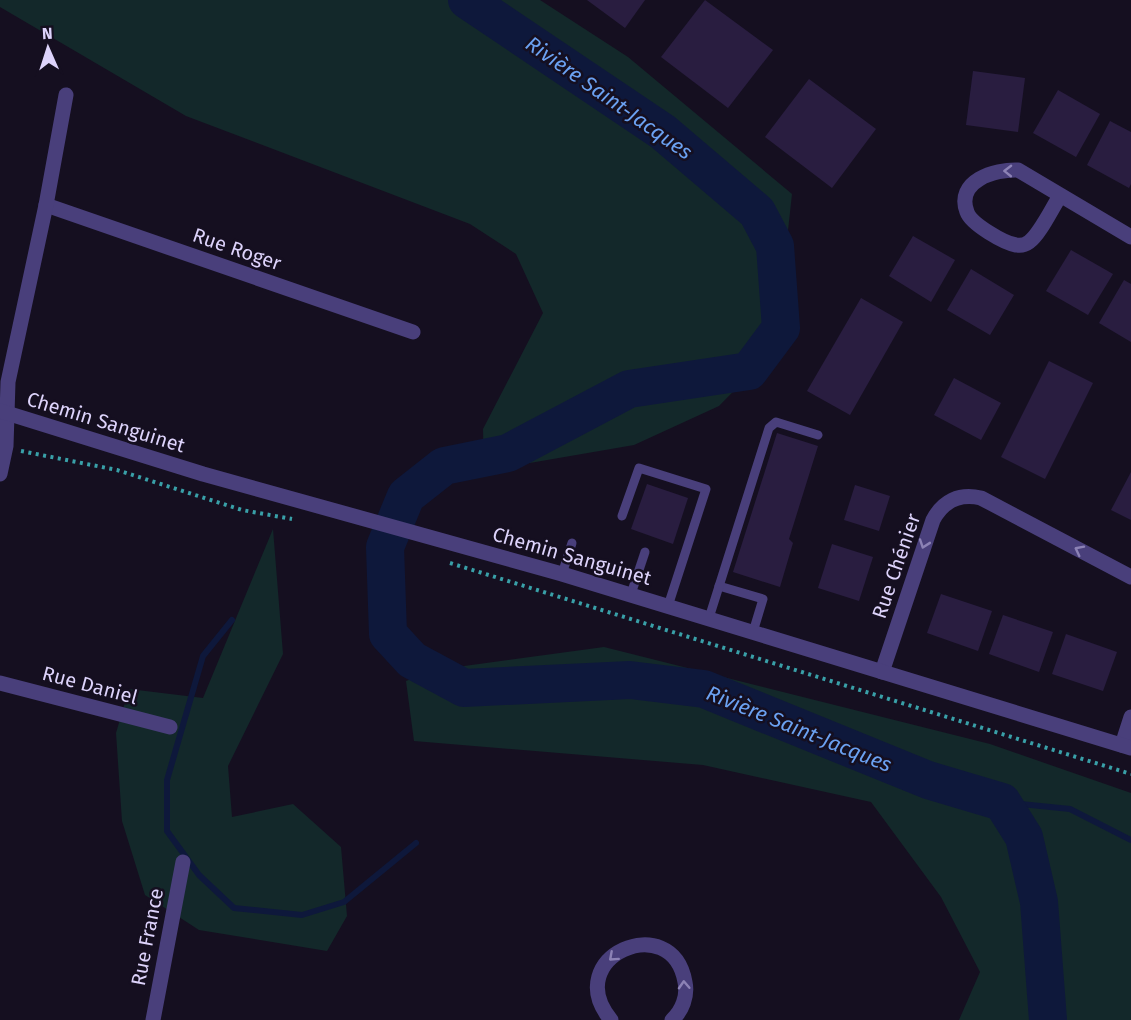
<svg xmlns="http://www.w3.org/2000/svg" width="1131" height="1020" font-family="'Fira Sans',sans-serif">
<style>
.green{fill:#13282a}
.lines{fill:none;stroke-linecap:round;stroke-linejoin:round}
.stream{stroke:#0e183b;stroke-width:6}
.river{stroke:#0e183b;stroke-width:38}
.building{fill:#291d40}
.path{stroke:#39a0a8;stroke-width:4;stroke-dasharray:3 4.5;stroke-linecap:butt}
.service{stroke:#493f7b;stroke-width:9}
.minor{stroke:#493f7b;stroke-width:15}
.tertiary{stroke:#493f7b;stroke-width:15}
.oneway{stroke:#8c82b5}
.labels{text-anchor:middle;stroke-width:5;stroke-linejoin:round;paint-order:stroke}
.street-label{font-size:20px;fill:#ddd3fb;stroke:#150f20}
.water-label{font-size:21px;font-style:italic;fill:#6ba1f1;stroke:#150f20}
</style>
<rect width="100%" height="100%" fill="#150f20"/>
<!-- green -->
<g class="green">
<polygon points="0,0 540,0 628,57 792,194 775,349 719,406 634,445 484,471 483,429 543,313 516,254 470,224 186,116 0,7"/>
<polygon points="273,529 283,654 228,766 232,817 293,804 341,847 347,916 327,951 199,930 145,895 122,821 116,733 129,689 203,698"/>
<polygon points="604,647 990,744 1131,793 1131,1020 959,1020 980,972 941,897 871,802 703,765 414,741 406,681 435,670"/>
</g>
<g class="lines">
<!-- stream -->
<g class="stream">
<polyline points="232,620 203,656 167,780 167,831 199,875 234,908 302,915 344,902 416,843"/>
<polyline points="1002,802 1070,809 1131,840"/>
</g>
<!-- river -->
<polyline class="river" points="467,0 663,132 757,212 775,246 781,328 749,371 629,389 508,453 444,466 406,496 385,547 388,634 412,660 464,688 630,680 704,689 928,780 1002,802 1024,837 1039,902 1048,1020"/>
</g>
<!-- building -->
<g class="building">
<polygon points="587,0 645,0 625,28"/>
<polygon points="705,0 773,50 728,108 661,57"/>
<polygon points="973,71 1025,78 1018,132 966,125"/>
<polygon points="809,79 876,129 832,188 765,137"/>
<polygon points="1058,90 1100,114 1076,157 1033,133"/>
<polygon points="1110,121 1131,132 1131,184 1129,188 1087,165"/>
<polygon points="913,236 955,260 931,302 889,276"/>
<polygon points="1071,250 1113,274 1088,315 1046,291"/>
<polygon points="971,269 1014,295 990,335 947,310"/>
<polygon points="1124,280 1131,284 1131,342 1099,323"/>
<polygon points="861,298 903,322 850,415 807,391"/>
<polygon points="1049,361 1093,383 1045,479 1001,457"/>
<polygon points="954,378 1001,403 981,440 934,415"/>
<polygon points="777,433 818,446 789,539 793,543 780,587 733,572"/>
<polygon points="1131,472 1131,520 1111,510"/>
<polygon points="647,484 688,498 673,544 631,529"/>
<polygon points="855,485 890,496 879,531 844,520"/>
<polygon points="832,544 873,557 859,601 818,588"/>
<polygon points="941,594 992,611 978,651 927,633"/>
<polygon points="1003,615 1053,632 1039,672 989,654"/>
<polygon points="1066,634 1117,652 1103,691 1052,674"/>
</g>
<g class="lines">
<!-- path -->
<g class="path">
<polyline points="21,451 117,470 242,510 292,519"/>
<polyline points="450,563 1131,774"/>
</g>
<!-- service -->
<g class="service">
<polyline points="622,516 639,468 706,489 668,606"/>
<polyline points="562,574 572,543"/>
<polyline points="719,586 763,599 753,632"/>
<polyline points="631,594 645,552"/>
<polyline points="709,618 769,428 776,422 818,435"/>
</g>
<!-- minor -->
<g class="minor">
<path d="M1060 196C1052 208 1040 234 1029 242 1025 245 1021 246 1016 245 1004 243 971 224 967 212 955 181 995 169 1018 170L1131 237"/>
<polyline points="46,205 413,332"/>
<polyline points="0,474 6,446 8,382 46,205 66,95"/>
<path d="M882 672 933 520C943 501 959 493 981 498L1131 577"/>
<polyline points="0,683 170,727"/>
<polyline points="1122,745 1131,717"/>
<polyline points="153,1020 183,862"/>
<path d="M611 1020C559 957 672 908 685 982 688 996 682 1011 672 1020"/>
</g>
<!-- tertiary -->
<polyline class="tertiary" points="0,411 203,474 562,574 1131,748"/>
</g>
<!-- one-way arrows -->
<defs><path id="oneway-chevron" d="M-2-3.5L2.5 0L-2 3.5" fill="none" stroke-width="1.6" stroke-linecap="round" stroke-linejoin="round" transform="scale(1.5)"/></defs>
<g class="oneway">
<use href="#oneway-chevron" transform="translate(1008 171) rotate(-179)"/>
<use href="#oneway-chevron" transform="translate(924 544) rotate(109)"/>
<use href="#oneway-chevron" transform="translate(1079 550) rotate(-153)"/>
<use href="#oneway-chevron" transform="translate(613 957) rotate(138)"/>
<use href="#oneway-chevron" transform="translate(684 985) rotate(-93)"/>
</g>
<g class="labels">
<!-- street labels -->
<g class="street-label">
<text transform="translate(237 249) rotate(19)" y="7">Rue Roger</text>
<text transform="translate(106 422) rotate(17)" y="7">Chemin Sanguinet</text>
<text transform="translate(572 556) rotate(16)" y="7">Chemin Sanguinet</text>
<text transform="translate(896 566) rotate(-71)" y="7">Rue Chénier</text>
<text transform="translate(90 685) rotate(15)" y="7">Rue Daniel</text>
<text transform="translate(147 937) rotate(-79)" y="7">Rue France</text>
</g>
<!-- water labels -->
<g class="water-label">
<text transform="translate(609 98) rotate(35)" y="7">Rivière Saint-Jacques</text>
<text transform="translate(799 729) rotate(22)" y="7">Rivière Saint-Jacques</text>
</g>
</g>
<!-- north arrow -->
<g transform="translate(48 48) rotate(357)" stroke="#150f20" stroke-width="4.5" paint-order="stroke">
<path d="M0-4.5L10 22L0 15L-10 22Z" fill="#ddd3fb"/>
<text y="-9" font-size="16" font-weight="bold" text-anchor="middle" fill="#ddd3fb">N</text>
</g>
</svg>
